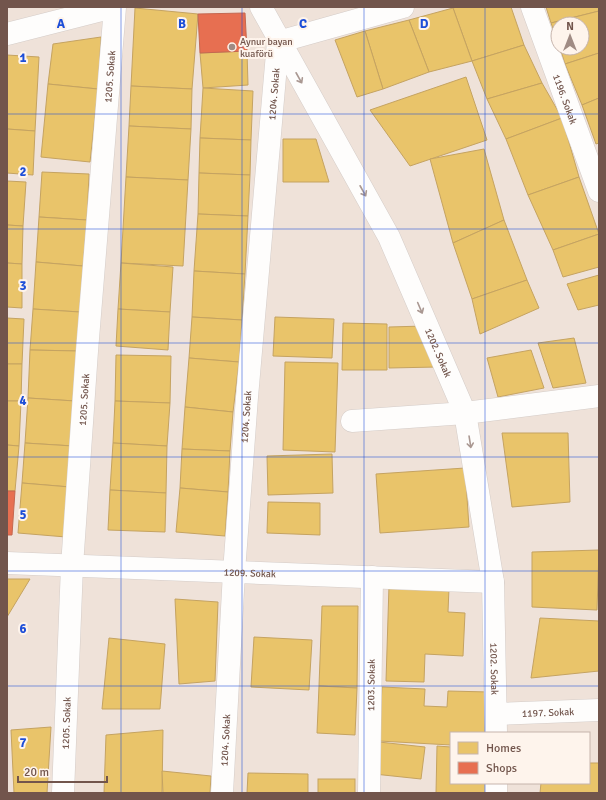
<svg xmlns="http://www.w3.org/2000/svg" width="606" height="800" font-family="Signika,sans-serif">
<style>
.residential{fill:#efe2d9;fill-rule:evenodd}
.homes{fill:#e9c46a;stroke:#c5a361}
.shops{fill:#e76f51;stroke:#c46750}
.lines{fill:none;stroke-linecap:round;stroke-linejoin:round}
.street-casing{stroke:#d4ccc8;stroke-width:23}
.street{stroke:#fefdfc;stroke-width:22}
.oneway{stroke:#aa9892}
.grid{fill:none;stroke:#1d4ed8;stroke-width:1;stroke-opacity:0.55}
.poi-dot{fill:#a08b84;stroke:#fef4ec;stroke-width:1.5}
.labels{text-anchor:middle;stroke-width:4;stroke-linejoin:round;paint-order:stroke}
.poi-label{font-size:10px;fill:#72554c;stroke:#fef4ec;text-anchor:start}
.street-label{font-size:10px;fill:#72554c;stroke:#fef4ec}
.grid-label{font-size:13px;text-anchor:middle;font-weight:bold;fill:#1d4ed8;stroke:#fef4ec;stroke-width:4;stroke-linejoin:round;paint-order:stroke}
</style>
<rect width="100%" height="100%" fill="#f6f0eb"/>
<!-- residential -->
<path class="residential" d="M7 7H599V793H7ZM558 24H582V48H558ZM451 733H589V783H451Z"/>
<!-- homes -->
<g class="homes">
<polygon points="457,7 511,7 524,45 472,61 453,8"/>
<polygon points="546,7 599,7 599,11 551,23"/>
<polygon points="135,8 198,14 192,89 131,86"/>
<polygon points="453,8 472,61 429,72 409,20"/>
<polygon points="599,11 599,53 565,64 560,48 582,48 582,24 558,24 558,43 551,23"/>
<polygon points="409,20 429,72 383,89 365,31"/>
<polygon points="365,31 383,89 357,97 335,40"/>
<polygon points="101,37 98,89 48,84 53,44"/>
<polygon points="524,45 542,83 487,99 472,61"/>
<polygon points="247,51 248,85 203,88 200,53"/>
<polygon points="599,53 599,98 582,105 565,64"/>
<polygon points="7,55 39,57 35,131 7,129"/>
<polygon points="466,77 487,140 410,166 370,110"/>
<polygon points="542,83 562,118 506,139 487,99"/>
<polygon points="48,84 98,89 90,162 41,157"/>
<polygon points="131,86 192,89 191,129 129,126"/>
<polygon points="203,88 253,91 251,140 200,138"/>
<polygon points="599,98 599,143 596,144 582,105"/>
<polygon points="562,118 579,177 528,195 506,139"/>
<polygon points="129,126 191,129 188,180 126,177"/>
<polygon points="7,129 35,131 33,175 7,173"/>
<polygon points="200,138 251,140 250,175 199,173"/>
<polygon points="283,139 316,139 329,182 283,182"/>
<polygon points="484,149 504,220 453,243 430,159"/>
<polygon points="42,172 89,174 87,220 39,217"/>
<polygon points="199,173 250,175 248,216 198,214"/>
<polygon points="126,177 188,180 183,266 121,263"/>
<polygon points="579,177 599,234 553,250 528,195"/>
<polygon points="7,181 26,182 23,226 7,225"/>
<polygon points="198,214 248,216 245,274 194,271"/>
<polygon points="39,217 87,220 83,266 36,262"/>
<polygon points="504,220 527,280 472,299 453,243"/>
<polygon points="7,225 23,226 22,264 7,263"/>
<polygon points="599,234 599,267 563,277 553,250"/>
<polygon points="36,262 83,266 80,312 33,309"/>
<polygon points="7,263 22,264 22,308 7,307"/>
<polygon points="121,263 173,267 170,312 118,309"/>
<polygon points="194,271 245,274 242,320 192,317"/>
<polygon points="599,275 599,305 578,310 567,284"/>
<polygon points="527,280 539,308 480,334 472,299"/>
<polygon points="33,309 80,312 78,351 30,350"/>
<polygon points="118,309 170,312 168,350 116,346"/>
<polygon points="192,317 242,320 239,362 189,358"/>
<polygon points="275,317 334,319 332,358 273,356"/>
<polygon points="7,318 24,319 22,364 7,364"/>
<polygon points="343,323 387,324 387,370 342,370"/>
<polygon points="424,326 437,367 389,368 389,327"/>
<polygon points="574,338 586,383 553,388 538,343"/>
<polygon points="30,350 78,351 75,401 28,398"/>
<polygon points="531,350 544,388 498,397 487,358"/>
<polygon points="116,355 171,356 170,403 115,401"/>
<polygon points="189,358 239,362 233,412 185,407"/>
<polygon points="285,362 338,363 335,452 283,450"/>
<polygon points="7,364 22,364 21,401 7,401"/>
<polygon points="28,398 75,401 73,446 25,443"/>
<polygon points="7,401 21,401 19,446 7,445"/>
<polygon points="115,401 170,403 167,446 113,443"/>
<polygon points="185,407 233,412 230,451 182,449"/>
<polygon points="502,433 568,433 570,502 512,507"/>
<polygon points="25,443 73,446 70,487 22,483"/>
<polygon points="113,443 167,446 166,493 110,490"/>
<polygon points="7,445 19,446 15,491 7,491"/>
<polygon points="182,449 230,451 228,492 180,488"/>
<polygon points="332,454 333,493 268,495 267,456"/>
<polygon points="465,468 469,527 380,533 376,474"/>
<polygon points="22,483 70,487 66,537 18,533"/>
<polygon points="180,488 228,492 225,536 176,532"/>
<polygon points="110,490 166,493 165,532 108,530"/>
<polygon points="268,502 320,503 320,535 267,533"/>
<polygon points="599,550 597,610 532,607 532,552"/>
<polygon points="7,579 30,579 7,617"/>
<polygon points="389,586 449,588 448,612 465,613 463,656 425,654 424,682 386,681"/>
<polygon points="175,599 218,602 215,681 179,684"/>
<polygon points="322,606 358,606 357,688 319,686"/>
<polygon points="540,618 599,621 599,671 531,678"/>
<polygon points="254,637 312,640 309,690 251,687"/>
<polygon points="109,638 165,644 160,709 102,709"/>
<polygon points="319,686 357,688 355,735 317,733"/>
<polygon points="382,687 425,689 424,706 447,707 448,691 489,692 487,733 451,733 451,745 379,741"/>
<polygon points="51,727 47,793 14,793 11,730"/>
<polygon points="163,730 162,793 104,793 106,735"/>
<polygon points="379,742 425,747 421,779 374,774"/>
<polygon points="437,746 451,747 451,783 487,783 487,793 436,793"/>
<polygon points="589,763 599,763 599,793 540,793 541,783 589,783"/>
<polygon points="162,771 211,776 210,793 163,793"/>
<polygon points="248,773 308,774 308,793 247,793"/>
<rect x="318" y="779" width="37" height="14"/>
</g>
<!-- shops -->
<g class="shops">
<polygon points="245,13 247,51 200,53 198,14"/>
<polygon points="7,491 15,491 12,535 7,535"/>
</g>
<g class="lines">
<!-- street casing -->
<g class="street-casing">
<g id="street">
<path id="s1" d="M261 7 389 237 465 413 493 582 496 733"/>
<path id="s2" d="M532 7 599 191"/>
<polyline points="7,34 113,7"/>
<polyline points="352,421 465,413 599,396"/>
<path id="s3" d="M7 563 493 582"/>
<path id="s4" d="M496 714 599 710"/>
<path id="s5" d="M63 793 72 566 87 351 115 7"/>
<path id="s6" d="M222 793 234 572 247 397 278 42 403 7"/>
<path id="s7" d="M369 793 372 577"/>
<polyline points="496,793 496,783"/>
</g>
</g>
<!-- street -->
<use href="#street" class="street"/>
</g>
<!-- one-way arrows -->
<defs><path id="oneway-shaft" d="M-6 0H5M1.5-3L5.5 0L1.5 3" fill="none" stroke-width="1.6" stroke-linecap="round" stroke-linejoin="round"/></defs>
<g class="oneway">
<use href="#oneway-shaft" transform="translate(299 78) rotate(61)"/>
<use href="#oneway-shaft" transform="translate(363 191) rotate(61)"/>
<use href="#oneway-shaft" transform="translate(420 308) rotate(67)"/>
<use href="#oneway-shaft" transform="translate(470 442) rotate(81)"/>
</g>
<!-- grid -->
<path class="grid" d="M121 7V793M242 7V793M364 7V793M485 7V733M7 114H599M7 229H599M7 343H599M7 457H599M7 571H599M7 686H599M485 783V793"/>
<!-- markers -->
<circle class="poi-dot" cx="232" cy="47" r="4"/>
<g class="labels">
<!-- poi labels -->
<g class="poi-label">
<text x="240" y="45">Aynur bayan<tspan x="240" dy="12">kuaförü</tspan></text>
</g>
<!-- street labels -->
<g class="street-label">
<text dy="4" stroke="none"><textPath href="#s5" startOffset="718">1205. Sokak</textPath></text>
<text dy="4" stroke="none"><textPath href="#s6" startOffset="701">1204. Sokak</textPath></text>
<text dy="4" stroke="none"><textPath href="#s2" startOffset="98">1196. Sokak</textPath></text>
<text dy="4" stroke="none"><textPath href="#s1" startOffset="389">1202. Sokak</textPath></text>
<text dy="4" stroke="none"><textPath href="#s5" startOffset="394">1205. Sokak</textPath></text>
<text dy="4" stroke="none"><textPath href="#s6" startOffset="377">1204. Sokak</textPath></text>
<text dy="4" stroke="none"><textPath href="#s3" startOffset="243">1209. Sokak</textPath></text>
<text dy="4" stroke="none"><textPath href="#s1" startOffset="713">1202. Sokak</textPath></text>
<text dy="4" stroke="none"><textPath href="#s7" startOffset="108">1203. Sokak</textPath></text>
<text dy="4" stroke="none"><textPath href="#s4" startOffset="52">1197. Sokak</textPath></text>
<text dy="4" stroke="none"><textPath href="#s5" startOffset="70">1205. Sokak</textPath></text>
<text dy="4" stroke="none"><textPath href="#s6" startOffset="53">1204. Sokak</textPath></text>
</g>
</g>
<g class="grid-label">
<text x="61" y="28">A</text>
<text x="182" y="28">B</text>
<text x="303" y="28">C</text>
<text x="424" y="28">D</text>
<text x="23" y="62">1</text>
<text x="23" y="176">2</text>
<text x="23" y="290">3</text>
<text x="23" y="405">4</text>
<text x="23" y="519">5</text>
<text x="23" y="633">6</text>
<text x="23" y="747">7</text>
</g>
<!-- border -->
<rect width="606" height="800" fill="none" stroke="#72554c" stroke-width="16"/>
<!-- legend -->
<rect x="450" y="732" width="140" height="52" fill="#fef4ec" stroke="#c6b4ac"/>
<rect x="458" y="742" width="20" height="12" fill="#e9c46a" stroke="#c6b4ac"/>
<text x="486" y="752" font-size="12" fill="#72554c">Homes</text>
<rect x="458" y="762" width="20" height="12" fill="#e76f51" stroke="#c6b4ac"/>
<text x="486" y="772" font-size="12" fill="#72554c">Shops</text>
<!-- north arrow -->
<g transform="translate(570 36)"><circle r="19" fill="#fef4ec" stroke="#c6b4ac"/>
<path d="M0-3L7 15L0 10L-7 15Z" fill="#a08b84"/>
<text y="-6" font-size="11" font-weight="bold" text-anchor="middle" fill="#72554c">N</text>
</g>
<!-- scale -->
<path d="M18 776v6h89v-6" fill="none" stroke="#72554c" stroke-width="2"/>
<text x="24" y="776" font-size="12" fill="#72554c" stroke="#fef4ec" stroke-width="3" paint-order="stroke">20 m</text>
</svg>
